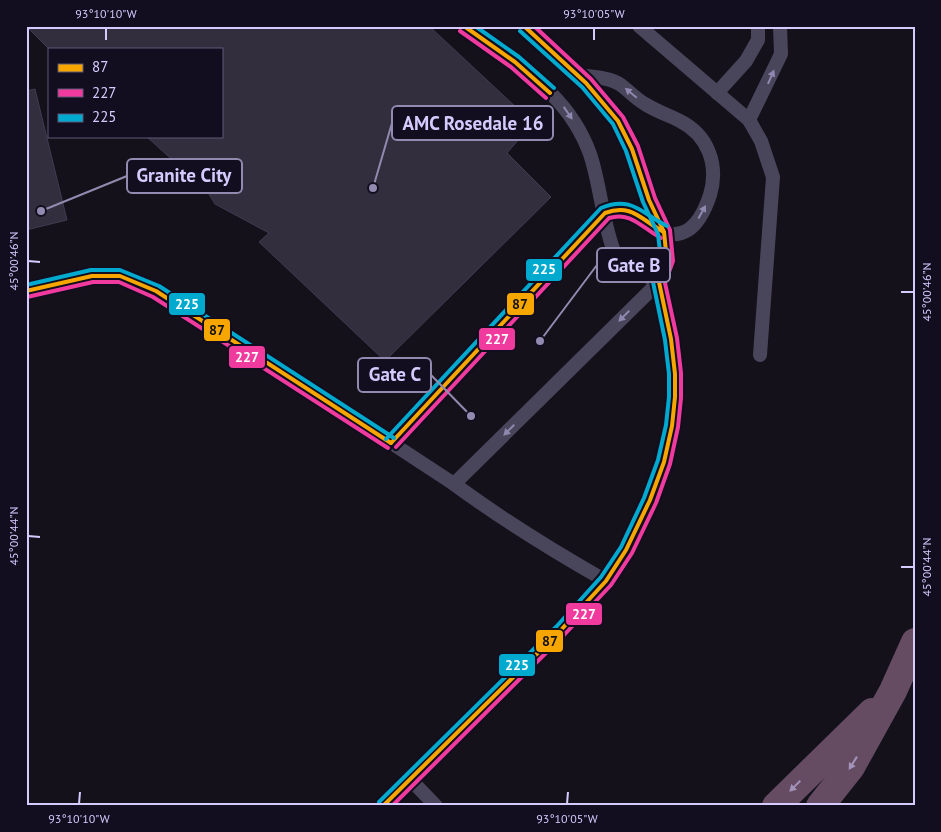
<svg xmlns="http://www.w3.org/2000/svg" width="941" height="832" font-family="'PT Sans',sans-serif">
<style>
.building{fill:#322e3e;stroke:#413b50}
.lines{fill:none;stroke-linecap:round;stroke-linejoin:round}
.lane{stroke:#49465c;stroke-width:14}
.highway{stroke:#654c63;stroke-width:28}
.bus-1-casing{stroke:#120d1f;stroke-width:8}
.bus-2-casing{stroke:#120d1f;stroke-width:8}
.bus-3-casing{stroke:#120d1f;stroke-width:8}
.bus-1{stroke:#f7a600;stroke-width:4}
.bus-2{stroke:#f13a9d;stroke-width:4}
.bus-3{stroke:#00a9ce;stroke-width:4}
.oneway{fill:#9088ae}
.oneway2{fill:#a392b9}
.ticks{fill:none;stroke:#d6cbff;stroke-width:2}
.leader{fill:none;stroke:#928aaf;stroke-width:2}
.callout-dot{fill:#928aaf;stroke:#120d1f;stroke-width:2}
.callout{fill:#120d1f;stroke:#928aaf;stroke-width:2}
.callout-label{font-size:19px;text-anchor:middle;font-weight:bold;fill:#d6cbff}
.line-badge{stroke:#120d1f;stroke-width:2}
.badge-label{font-size:14px;text-anchor:middle;font-weight:bold;fill:#fff}
.pale-badge-label{font-size:14px;text-anchor:middle;font-weight:bold;fill:#111}
.neatline{fill:none;stroke:#d6cbff;stroke-width:2}
.ticks-label{font-size:12px;text-anchor:middle;fill:#d6cbff}
</style>
<rect width="100%" height="100%" fill="#14111b"/>
<!-- building -->
<g class="building">
<polygon points="26,26 429,26 533,123 507,153 551,197 385,361 259,242 269,233 215,204 188,160 179,166 146,136 221,136 221,49 49,49"/>
<polygon points="35,89 67,220 26,230 26,91"/>
</g>
<g class="lines">
<!-- lane -->
<g class="lane">
<path d="M464 26C514 65 567 90 590 154 601 187 602 222 615 254L626 267 659 282"/>
<polyline points="639,26 749,120 761,141 773,177 760,355"/>
<polyline points="717,93 746,61 758,40 758,26"/>
<polyline points="749,120 781,54 780,26"/>
<path d="M26 291 92 276H120L164 294 454 484C503 520 553 551 606 581"/>
<path d="M391 443 605 213C611 210 619 207 627 209 647 212 661 246 688 230 699 223 706 207 710 195 719 165 708 135 680 121 668 115 656 111 645 104 636 99 629 91 621 85 609 77 592 77 577 75"/>
<polyline points="454,484 659,282"/>
<polyline points="410,779 436,806"/>
<polyline points="383,806 560,631 606,581 626,550 650,500 664,462 672,426 675,397 675,374 671,339 659,282 667,261 666,244 664,232 649,200 632,149 618,121 610,110 586,83 524,26"/>
</g>
<!-- highway -->
<g class="highway">
<polyline points="776,806 872,712"/>
<polyline points="820,806 851,767 893,691 915,642"/>
</g>
<!-- bus-1 casing -->
<g class="bus-1-casing">
<g id="bus-1">
<polyline points="464,26 515,62 550,93"/>
<polyline points="26,291 92,276 120,276 156,291 391,443"/>
<path d="M391 443 605 213C632 203 641 220 664 232"/>
<polyline points="383,806 560,631 606,581 626,550 650,500 664,462 672,426 675,397 675,374 671,339 659,282 667,261 664,232 649,200 632,149 618,121 586,83 524,26"/>
</g>
</g>
<!-- bus-2 casing -->
<g class="bus-2-casing">
<g id="bus-2">
<polyline points="460,31 511,67 546,98"/>
<polyline points="27,297 93,282 119,282 153,297 388,448"/>
<path d="M396 447 609 218C631 211 642 228 661 238"/>
<polyline points="392,806 564,635 611,585 632,553 656,503 670,464 678,427 681,398 681,373 677,338 665,283 673,261 670,230 655,198 638,146 623,117 591,79 534,26"/>
</g>
</g>
<!-- bus-3 casing -->
<g class="bus-3-casing">
<g id="bus-3">
<polyline points="475,26 519,57 554,88"/>
<polyline points="26,285 91,270 120,270 159,286 394,438"/>
<path d="M386 439 601 208C632 195 642 214 667 226"/>
<polyline points="379,802 556,627 601,577 621,547 644,498 658,460 666,425 669,397 669,374 665,340 653,282 661,260 658,234 643,202 626,151 613,124 582,87 520,31"/>
</g>
</g>
<!-- bus-1 -->
<use href="#bus-1" class="bus-1"/>
<!-- bus-2 -->
<use href="#bus-2" class="bus-2"/>
<!-- bus-3 -->
<use href="#bus-3" class="bus-3"/>
</g>
<!-- one-way arrows -->
<defs><path id="oneway-solid" d="M-6-.8H1V-3.2L6.5 0L1 3.2V.8H-6Z" transform="scale(1.25)"/></defs>
<g class="oneway">
<use href="#oneway-solid" transform="translate(771 77) rotate(-66)"/>
<use href="#oneway-solid" transform="translate(631 93) rotate(-140)"/>
<use href="#oneway-solid" transform="translate(568 113) rotate(55)"/>
<use href="#oneway-solid" transform="translate(702 212) rotate(-61)"/>
<use href="#oneway-solid" transform="translate(624 316) rotate(135)"/>
<use href="#oneway-solid" transform="translate(509 430) rotate(135)"/>
</g>
<g class="oneway2">
<use href="#oneway-solid" transform="translate(853 763) rotate(122)"/>
<use href="#oneway-solid" transform="translate(795 786) rotate(135)"/>
</g>
<!-- ticks -->
<path class="ticks" d="M106 40V28M594 40V28M28 261 40 262M901 292H914M28 536 40 537M901 567H914M79 804 80 792M567 804 568 792"/>
<!-- callouts -->
<path class="leader" d="M373 188L392 123M41 211L127 176M540 341L597 265M471 416L431 375"/>
<g class="callout-dot">
<circle cx="373" cy="188" r="5"/>
<circle cx="41" cy="211" r="5"/>
<circle cx="540" cy="341" r="5"/>
<circle cx="471" cy="416" r="5"/>
</g>
<g class="callout">
<rect x="392" y="106" width="161" height="34" rx="5"/>
<rect x="127" y="159" width="115" height="34" rx="5"/>
<rect x="597" y="248" width="73" height="34" rx="5"/>
<rect x="358" y="358" width="73" height="34" rx="5"/>
</g>
<g class="callout-label">
<text x="473" y="130">AMC Rosedale 16</text>
<text x="184" y="182">Granite City</text>
<text x="634" y="272">Gate B</text>
<text x="395" y="381">Gate C</text>
</g>
<g class="line-badge">
<rect x="525" y="258" width="38" height="24" rx="5" fill="#00a9ce"/>
<rect x="506" y="292" width="29" height="24" rx="5" fill="#f7a600"/>
<rect x="168" y="292" width="38" height="24" rx="5" fill="#00a9ce"/>
<rect x="203" y="318" width="28" height="24" rx="5" fill="#f7a600"/>
<rect x="478" y="327" width="38" height="24" rx="5" fill="#f13a9d"/>
<rect x="228" y="345" width="38" height="24" rx="5" fill="#f13a9d"/>
<rect x="565" y="602" width="38" height="24" rx="5" fill="#f13a9d"/>
<rect x="535" y="629" width="29" height="24" rx="5" fill="#f7a600"/>
<rect x="498" y="653" width="38" height="24" rx="5" fill="#00a9ce"/>
</g>
<g class="badge-label">
<text x="544" y="274">225</text>
<text x="187" y="309">225</text>
<text x="497" y="344">227</text>
<text x="247" y="362">227</text>
<text x="584" y="619">227</text>
<text x="517" y="670">225</text>
</g>
<g class="pale-badge-label">
<text x="520" y="309">87</text>
<text x="217" y="335">87</text>
<text x="550" y="646">87</text>
</g>
<!-- border -->
<rect width="941" height="832" fill="none" stroke="#120d1f" stroke-width="55"/>
<!-- legend -->
<rect x="48" y="48" width="175" height="90" fill="#120d1f" stroke="#605979"/>
<rect x="58" y="64" width="25" height="8" fill="#f7a600" stroke="#605979"/>
<text x="92" y="72" font-size="15" fill="#d6cbff">87</text>
<rect x="58" y="89" width="25" height="8" fill="#f13a9d" stroke="#605979"/>
<text x="92" y="98" font-size="15" fill="#d6cbff">227</text>
<rect x="58" y="114" width="25" height="8" fill="#00a9ce" stroke="#605979"/>
<text x="92" y="122" font-size="15" fill="#d6cbff">225</text>
<rect x="28" y="28" width="886" height="776" class="neatline"/>
<g class="ticks-label">
<text x="106" y="18">93°10'10"W</text>
<text x="594" y="18">93°10'05"W</text>
<text transform="translate(14 261) rotate(-90)" y="4">45°00'46"N</text>
<text transform="translate(927 292) rotate(-90)" y="4">45°00'46"N</text>
<text transform="translate(14 536) rotate(-90)" y="4">45°00'44"N</text>
<text transform="translate(927 567) rotate(-90)" y="4">45°00'44"N</text>
<text x="79" y="823">93°10'10"W</text>
<text x="567" y="823">93°10'05"W</text>
</g>
</svg>
